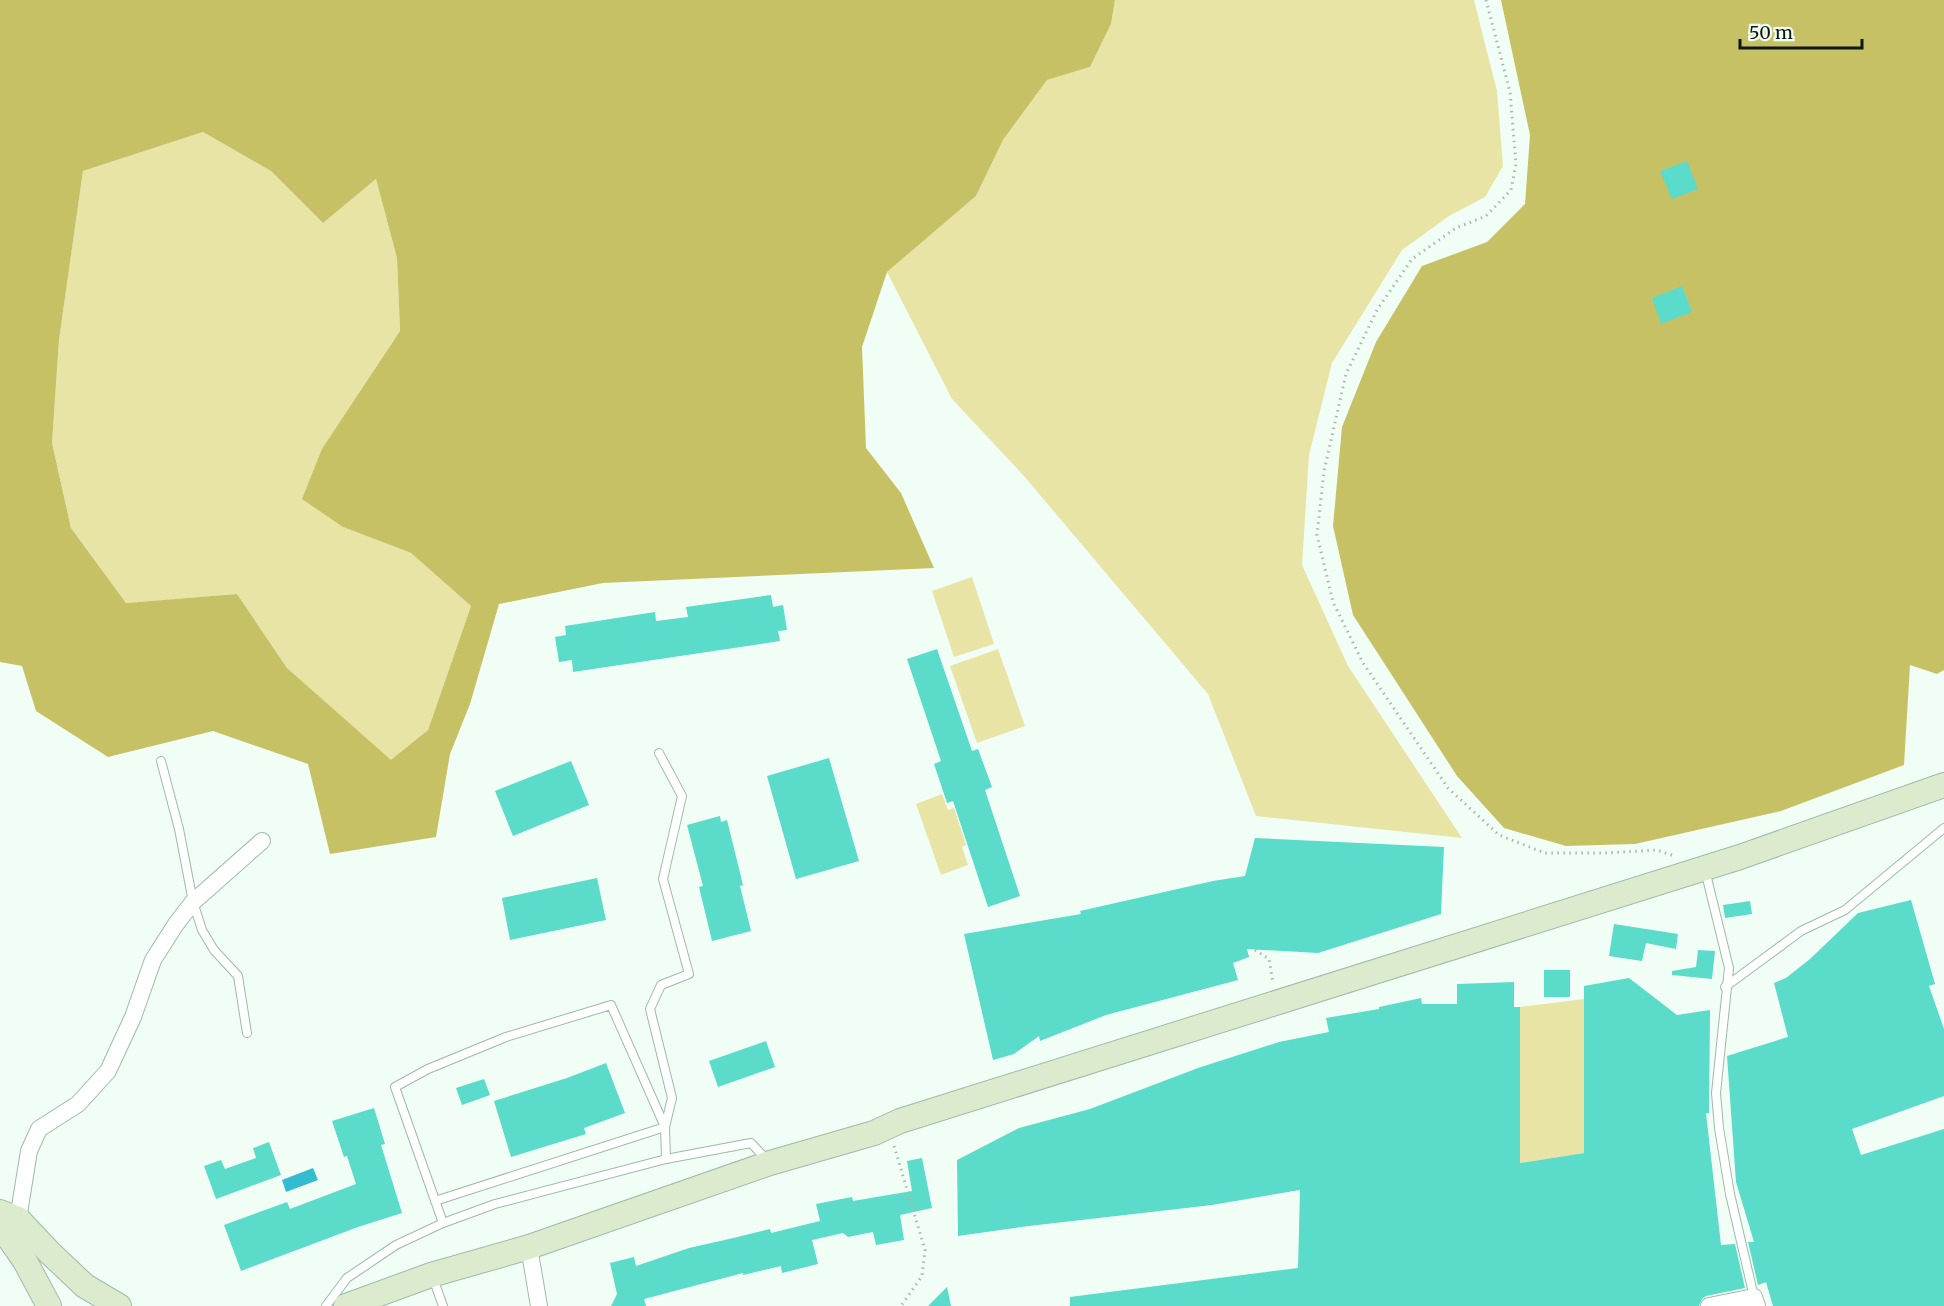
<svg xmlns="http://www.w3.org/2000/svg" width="1944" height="1306" font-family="Merriweather,serif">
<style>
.green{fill:#e7e4a5}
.forest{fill:#c7c165;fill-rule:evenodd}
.water{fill:#33bcd0}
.building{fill:#5bdbc9}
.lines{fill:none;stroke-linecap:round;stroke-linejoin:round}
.lane-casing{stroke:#9cbba7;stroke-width:10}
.street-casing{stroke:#9cbba7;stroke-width:18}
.secondary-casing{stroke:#9cbba7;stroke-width:26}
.path{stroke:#aab7ae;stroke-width:3;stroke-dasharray:1.5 4.5;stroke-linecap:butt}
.lane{stroke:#fff;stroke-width:8}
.street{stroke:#fff;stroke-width:16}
.secondary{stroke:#dcebce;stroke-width:24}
</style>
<rect width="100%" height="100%" fill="#f1fef5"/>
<!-- green -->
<g class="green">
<polygon points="1115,0 1474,0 1497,91 1503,166 1485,197 1449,216 1402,250 1332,363 1309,455 1302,565 1348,666 1462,838 1256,816 1208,694 1024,476 952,399 887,272 976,196 1003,140 1047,80 1090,67 1111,24"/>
<polygon points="203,132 271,171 323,223 376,179 397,258 400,331 368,380 343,527 411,553 471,606 428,730 391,761 287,668 237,594 126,603 71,528 52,443 59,340 83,171"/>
<polygon points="972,577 994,644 954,657 932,591"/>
<polygon points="998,649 1025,726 977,743 950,666"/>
<polygon points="942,794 948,810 954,808 966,845 962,847 968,865 941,875 916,804"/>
<polygon points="1584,999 1584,1153 1520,1163 1520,1007"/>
</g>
<!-- forest -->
<g class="forest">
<path d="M0 0H1115L1111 24 1090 67 1047 80 1003 140 976 196 887 272 862 347 866 448 901 493 934 568 603 583 499 604 470 704 450 754 436 837 330 854 308 764 213 731 108 757 36 711 22 666 0 662ZM203 132 271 171 323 223 376 179 397 258 400 331 322 449 302 499 343 527 411 553 471 606 428 730 391 760 287 668 237 594 126 603 71 528 52 443 59 340 83 171Z"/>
<polygon points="1501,0 1944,0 1944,670 1937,674 1910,665 1904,765 1781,811 1635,844 1566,846 1504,828 1457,776 1353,615 1333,526 1342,427 1376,342 1422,266 1487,242 1525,204 1530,135"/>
</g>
<!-- water -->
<polygon class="water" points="313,1168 318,1180 286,1192 282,1180"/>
<!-- building -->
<g class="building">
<polygon points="1687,161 1698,189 1672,199 1660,171"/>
<polygon points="1682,286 1692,312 1661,324 1652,298"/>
<polygon points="771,595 773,607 783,605 787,630 778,631 780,641 573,672 572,660 559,662 555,637 566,635 565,626 655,612 656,621 688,617 686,607"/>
<polygon points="937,649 972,751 978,749 992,787 985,790 1020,896 988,907 953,801 947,803 934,764 941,761 907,659"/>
<polygon points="829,758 859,861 796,879 767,776"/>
<polygon points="571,761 589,805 513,836 495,791"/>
<polygon points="720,816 721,822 727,820 743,885 740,886 751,931 712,941 699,887 703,886 687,825"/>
<polygon points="1255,838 1444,847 1441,914 1318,953 1247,949 1249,957 1233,963 1238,980 1106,1015 1040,1041 1039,1036 1014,1054 993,1060 964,934 1081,914 1080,911 1213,881 1245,876"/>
<polygon points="597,878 606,920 510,940 502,898"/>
<polygon points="1911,900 1935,984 1929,986 1944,1029 1944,1096 1852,1129 1861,1155 1944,1129 1944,1306 1773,1306 1766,1282 1758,1285 1748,1242 1754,1242 1736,1182 1727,1056 1788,1037 1774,983 1786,978 1810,959 1858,913"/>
<polygon points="1750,901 1752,914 1725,918 1723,905"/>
<polygon points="1614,924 1678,934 1676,949 1646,943 1642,961 1609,956"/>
<polygon points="1698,950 1715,951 1712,979 1672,975 1672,971 1696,967"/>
<rect x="1544" y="970" width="26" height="27"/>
<polygon points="1629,978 1677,1015 1710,1010 1709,1113 1706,1113 1721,1245 1735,1244 1745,1288 1706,1296 1702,1299 1699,1306 1070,1306 1070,1297 1298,1268 1300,1190 1212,1205 1029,1226 958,1236 957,1160 1019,1128 1090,1109 1198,1068 1279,1042 1329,1032 1326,1018 1379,1009 1379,1007 1421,998 1422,1004 1457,1004 1457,984 1514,982 1514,1007 1520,1007 1520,1163 1584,1153 1584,986"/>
<polygon points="766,1041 775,1067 718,1087 709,1061"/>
<polygon points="606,1063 625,1113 584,1128 586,1134 511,1157 494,1101 567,1078"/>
<polygon points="484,1079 490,1095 462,1105 456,1088"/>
<polygon points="374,1108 385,1144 381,1145 402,1213 358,1227 241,1271 224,1225 287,1202 290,1209 356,1184 347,1156 344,1157 332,1121"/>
<polygon points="269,1142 281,1175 216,1199 204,1166 221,1160 225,1169 256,1158 253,1148"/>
<polygon points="922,1158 932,1208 900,1215 904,1240 876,1245 873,1232 848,1237 843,1233 812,1240 818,1264 782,1273 781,1266 743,1275 743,1273 644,1299 646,1306 611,1306 617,1294 610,1263 634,1257 636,1266 689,1248 729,1239 770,1229 771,1233 820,1221 816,1204 852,1197 853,1201 912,1191 907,1161"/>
<polygon points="947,1287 951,1306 928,1306"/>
</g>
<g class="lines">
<!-- lane casing -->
<g class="lane-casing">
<g id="lane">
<polyline points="161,761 179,829 193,902 202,930 214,950 238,976 247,1033"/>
<polyline points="1705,870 1729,968 1716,1093 1719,1128 1730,1194 1754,1297"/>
<polyline points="1725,987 1801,931 1845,910 1944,828"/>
<polyline points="435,1201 665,1127 672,1098 650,1009 661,985 689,974 663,879 682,796 659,753"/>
<polyline points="443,1223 395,1087 428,1069 506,1037 611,1005 665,1127 666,1159"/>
<polyline points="433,1278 443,1306"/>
<polyline points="326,1306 347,1278 396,1245 443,1223 495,1204 666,1159 751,1143 768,1161"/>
</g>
</g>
<!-- street casing -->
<g class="street-casing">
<g id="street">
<polyline points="18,1219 29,1151 39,1129 78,1104 108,1071 133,1017 153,960 176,924 193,902 262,841"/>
<polyline points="529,1247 539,1306"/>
<polyline points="1709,1306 1754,1297 1757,1306"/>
</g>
</g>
<!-- secondary casing -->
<g class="secondary-casing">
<g id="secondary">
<polyline points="0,1212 18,1219 50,1253 85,1286 119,1306"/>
<polyline points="0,1225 25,1261 49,1306"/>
<polyline points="346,1306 431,1275 529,1247 770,1163 874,1133 900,1121 1740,857 1944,785"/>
</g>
</g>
<!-- path -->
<g class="path">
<polyline points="1486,0 1510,92 1516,164 1511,190 1486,216 1456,228 1412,259 1377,310 1346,374 1324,471 1317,535 1333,602 1363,663 1448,788 1499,835 1545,853 1605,853 1657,850 1674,856"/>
<polyline points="1255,950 1269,959 1273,983"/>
<polyline points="894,1146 925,1250 922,1276 901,1306"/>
</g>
<!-- lane -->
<use href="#lane" class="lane"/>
<!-- street -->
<use href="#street" class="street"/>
<!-- secondary -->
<use href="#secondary" class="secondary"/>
</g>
<!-- scale -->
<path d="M1740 39v9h122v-9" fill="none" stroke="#0c1710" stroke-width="3"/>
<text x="1749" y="39" font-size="18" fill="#0c1710" stroke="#f1fef5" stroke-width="4.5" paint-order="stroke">50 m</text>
</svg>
